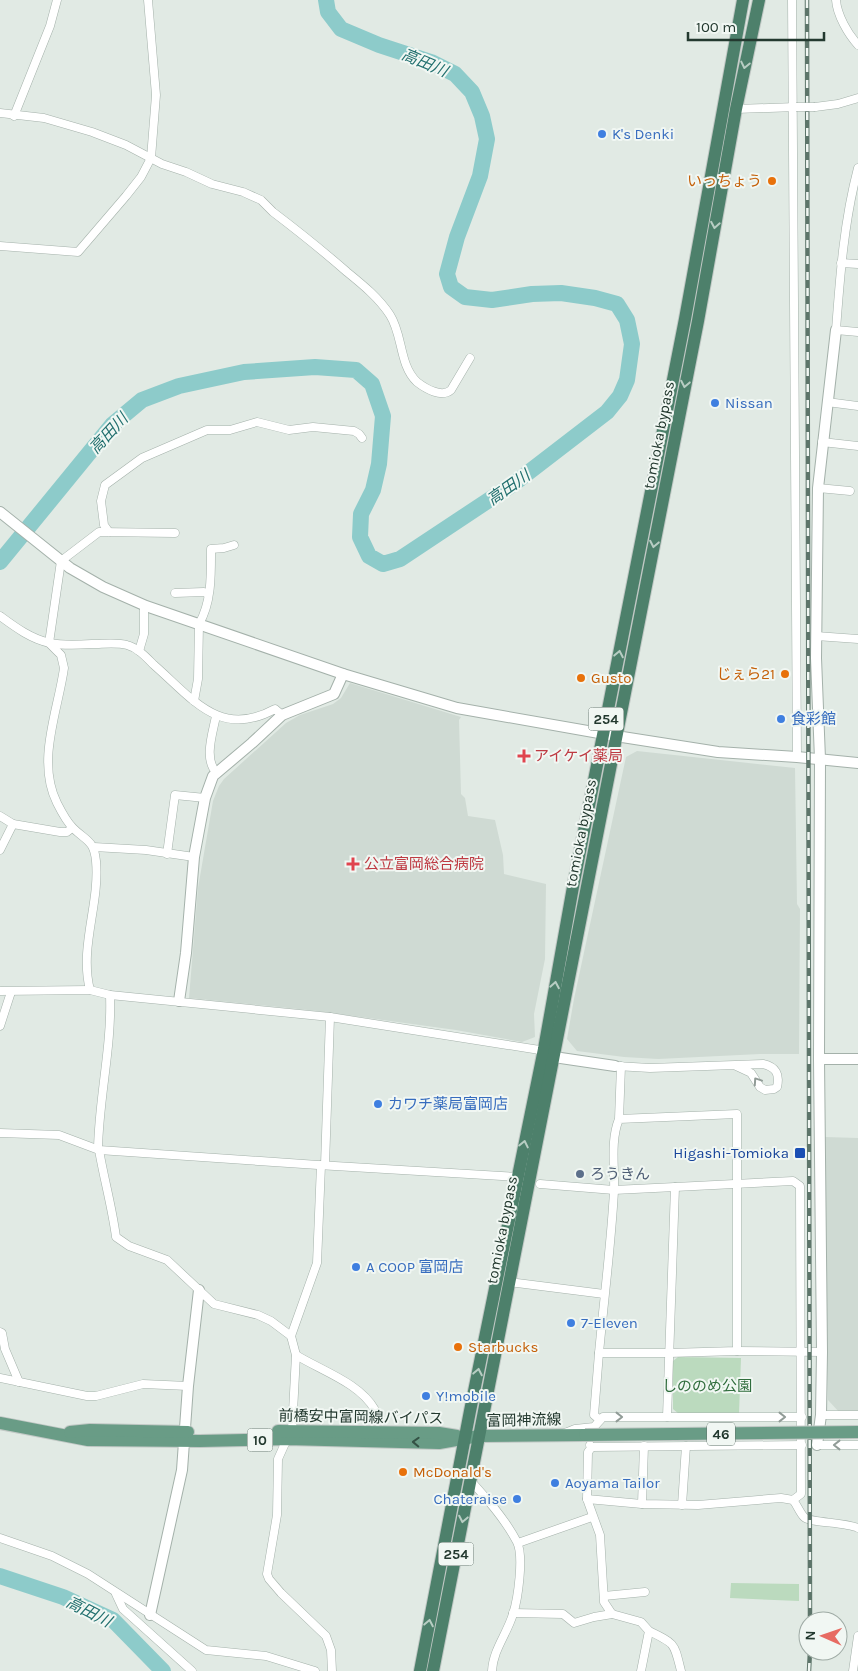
<svg xmlns="http://www.w3.org/2000/svg" width="858" height="1671" font-family="Karla,'Noto Sans JP',sans-serif">
<style>
.built{fill:#cfdad3}
.green{fill:#bbdabe}
.lines{fill:none;stroke-linecap:round;stroke-linejoin:round}
.river{stroke:#8dcbca;stroke-width:16}
.minor-casing{stroke:#a4b1aa;stroke-width:9}
.tertiary-casing{stroke:#a4b1aa;stroke-width:12}
.primary-casing{stroke:#c1c8c5;stroke-width:14}
.trunk-casing{stroke:#c1c8c5;stroke-width:14}
.minor{stroke:#fff;stroke-width:8}
.tertiary{stroke:#fff;stroke-width:10}
.primary{stroke:#699c86;stroke-width:12}
.trunk{stroke:#4d806b;stroke-width:12}
.rail-casing{stroke:#5d756a;stroke-width:4.5}
.rail{stroke:#f1f7f3;stroke-width:2.5;stroke-dasharray:8;stroke-linecap:butt}
.minor-bridge-casing{stroke:#a4b1aa;stroke-width:9;stroke-linecap:butt}
.primary-bridge-casing{stroke:#c1c8c5;stroke-width:14;stroke-linecap:butt}
.minor-bridge{stroke:#fff;stroke-width:8}
.primary-bridge{stroke:#699c86;stroke-width:12}
.oneway{stroke:#b8cdc3}
.oneway2{stroke:#919c97}
.oneway3{stroke:#345245}
.shop-dot{fill:#3f7fe0;stroke:#f1f7f3;stroke-width:2}
.food-dot{fill:#e8710a;stroke:#f1f7f3;stroke-width:2}
.health-dot{fill:#e0444e;stroke:#f1f7f3;stroke-width:2}
.transit-dot{fill:#1a4fb4;stroke:#f1f7f3;stroke-width:2}
.service-dot{fill:#5c6f8a;stroke:#f1f7f3;stroke-width:2}
.labels{text-anchor:middle;stroke-width:4;stroke-linejoin:round;paint-order:stroke}
.shield{fill:#f1f7f3;stroke:#61726a;stroke-width:1}
.shield-label{font-size:14px;font-weight:bold;fill:#23392f}
.shop-label{font-size:15px;fill:#366cbe;stroke:#f1f7f3;text-anchor:start}
.food-label{font-size:15px;fill:#c56008;stroke:#f1f7f3;text-anchor:start}
.street-label{font-size:15px;fill:#23392f;stroke:#f1f7f3}
.health-label{font-size:15px;fill:#be3a42;stroke:#f1f7f3;text-anchor:start}
.transit-label{font-size:15px;fill:#164399;stroke:#f1f7f3;text-anchor:end}
.service-label{font-size:15px;fill:#4e5e75;stroke:#f1f7f3;text-anchor:start}
.park-label{font-size:15px;fill:#306d3d;stroke:#f1f7f3}
.water-label{font-size:16px;font-style:italic;fill:#22706f;stroke:#f1f7f3}
</style>
<rect width="100%" height="100%" fill="#e1eae4"/>
<!-- built -->
<g class="built">
<polygon points="350,683 461,717 459,720 461,794 465,798 468,816 495,820 503,855 504,874 546,884 545,959 534,1014 535,1037 522,1042 456,1030 317,1011 189,998 198,888 213,801 219,786 224,779 286,723 300,715 333,704 341,698"/>
<polygon points="637,751 795,768 797,904 800,909 799,1054 760,1054 658,1059 624,1057 577,1051 567,1039 574,999 626,757"/>
<polygon points="825,1137 858,1138 858,1413 840,1413 828,1400"/>
</g>
<!-- green -->
<g class="green">
<polygon points="678,1357 741,1358 739,1414 679,1414 673,1409 673,1361"/>
<polygon points="731,1583 799,1584 799,1601 730,1598"/>
</g>
<g class="lines">
<!-- river -->
<g class="river">
<polyline points="0,562 112,425 142,400 179,386 244,372 315,367 356,370 372,384 383,416 379,464 373,490 361,514 360,537 369,556 383,564 400,559 516,482 607,412 620,396 627,380 632,344 627,320 617,304 595,298 561,293 532,294 492,300 465,297 451,287 447,274 457,237 480,176 487,139 482,116 472,92 455,74 431,62 379,45 341,29 328,12 326,0"/>
<polyline points="0,1576 63,1597 113,1620 163,1671"/>
</g>
<!-- minor casing -->
<g class="minor-casing">
<g id="minor">
<polyline points="792,0 797,757"/>
<path d="M836 0C837 15 848 34 858 45"/>
<polyline points="815,107 838,104 858,98"/>
<polyline points="736,109 796,107"/>
<path d="M0 113 44 118 92 132 126 145 162 164 186 172 212 184 243 192 261 200 273 212C298 231 323 251 347 272 363 285 379 298 390 315 403 335 399 365 417 382 426 389 442 398 451 390L470 358"/>
<polyline points="14,116 50,26 57,0"/>
<path d="M858 168C844 221 840 276 836 330L858 332"/>
<polyline points="0,246 78,252 126,196 141,177 151,158 156,95 148,0"/>
<polyline points="841,263 858,264"/>
<polyline points="827,402 858,406"/>
<polyline points="822,442 858,446"/>
<polyline points="818,488 850,491"/>
<polyline points="109,532 104,525 101,501 105,485 142,458 207,430 230,430 257,422 289,430 313,427 354,431 359,434 362,438"/>
<polyline points="175,593 204,592 208,594"/>
<path d="M0 616C15 627 31 639 50 643 64 646 78 645 92 644 103 644 117 642 127 645 138 648 146 657 154 665 193 699 220 739 275 709L282 715"/>
<polyline points="816,636 858,639"/>
<polyline points="139,651 144,634 144,605"/>
<path d="M194 701 198 679 199 624C212 602 211 573 211 549L224 548 234 545"/>
<path d="M216 716C213 732 203 760 217 773"/>
<polyline points="0,816 13,824"/>
<polyline points="94,847 146,850 194,857"/>
<polyline points="0,850 13,824 60,832 67,832 72,828"/>
<polyline points="167,854 175,795 205,798"/>
<path d="M90 990C79 947 100 904 96 861 94 840 86 841 73 828 67 822 61 811 57 803 36 761 58 711 64 668L61 655 49 643 61 561 99 532 175 533"/>
<polyline points="0,991 90,990 110,995 330,1017 546,1051"/>
<polyline points="0,1026 11,992"/>
<path d="M616 1066 650 1068 763 1064C776 1067 780 1074 777 1087L774 1089 765 1090 760 1087 751 1073 736 1066"/>
<path d="M619 1119 737 1114V1351L669 1353H599C604 1299 611 1245 614 1191 615 1168 610 1141 619 1119L621 1066"/>
<polyline points="0,1133 59,1135 99,1150 318,1165 517,1177"/>
<path d="M98 1149C99 1097 112 1046 110 995"/>
<path d="M99 1150C104 1179 112 1207 116 1237L129 1246 167 1260 214 1304 258 1315 271 1321 291 1336"/>
<polyline points="325,1165 330,1017"/>
<polyline points="540,1184 614,1190 675,1187 667,1417"/>
<polyline points="675,1187 793,1181 800,1186 801,1494 793,1500"/>
<polyline points="509,1282 604,1294"/>
<polyline points="0,1332 2,1333 5,1349 19,1382"/>
<polyline points="737,1351 822,1352"/>
<polyline points="599,1353 594,1415 600,1420"/>
<path d="M296 1355C322 1371 360 1383 375 1410"/>
<polyline points="0,1378 87,1396 96,1396 143,1384 188,1386"/>
<polyline points="821,1415 858,1415"/>
<polyline points="292,1431 296,1355 291,1336 317,1263 321,1165"/>
<polyline points="565,1433 575,1429 594,1427 603,1417 802,1417"/>
<polyline points="287,1439 278,1459 277,1515 267,1574 269,1579 281,1593 326,1636 331,1650 332,1671"/>
<polyline points="590,1445 592,1447 802,1445"/>
<polyline points="817,1445 858,1445"/>
<polyline points="592,1447 588,1452 587,1499 600,1535 604,1602 612,1614 641,1622 649,1631 641,1671"/>
<path d="M470 1480C487 1499 505 1519 517 1542 524 1556 518 1599 513 1614 507 1634 493 1650 492 1671"/>
<path d="M587 1499 642 1504 698 1505 781 1498 793 1500C797 1505 800 1513 804 1517 810 1523 845 1522 858 1528"/>
<polyline points="642,1504 644,1446"/>
<polyline points="682,1505 686,1446"/>
<polyline points="0,1538 52,1556 88,1574 206,1650 266,1656 315,1671"/>
<polyline points="518,1543 592,1517"/>
<polyline points="116,1594 123,1609 192,1671"/>
<polyline points="604,1596 645,1592"/>
<polyline points="513,1613 563,1614 574,1623 594,1617 612,1614"/>
<path d="M649 1631C676 1644 674 1643 681 1671"/>
<polyline points="853,1671 858,1636"/>
</g>
</g>
<!-- tertiary casing -->
<g class="tertiary-casing">
<g id="tertiary">
<polyline points="0,512 70,568 103,587 146,606 343,674 457,708 616,736 718,752 797,757 858,763"/>
<polyline points="179,1001 186,953 194,857 205,798 213,776 252,743 282,715 334,694 343,674"/>
<polyline points="554,1057 615,1066"/>
<polyline points="819,1059 858,1059"/>
<polyline points="817,1445 821,1415 822,1352 819,1059 820,759 816,658 818,488 836,330"/>
<polyline points="150,1615 182,1470 188,1386 199,1290"/>
</g>
</g>
<!-- primary casing -->
<g class="primary-casing">
<g id="primary">
<polyline points="0,1423 88,1440 200,1441 287,1439 439,1443 479,1436 585,1435"/>
<polyline points="278,1431 439,1433 457,1436"/>
<polyline points="70,1432 90,1430 188,1432"/>
</g>
</g>
<!-- trunk casing -->
<g class="trunk-casing">
<g id="trunk">
<polyline points="420,1671 470,1411 544,1049 573,887 685,319 743,0"/>
<polyline points="433,1671 698,321 736,109 759,0"/>
</g>
</g>
<!-- minor -->
<use href="#minor" class="minor"/>
<!-- tertiary -->
<use href="#tertiary" class="tertiary"/>
<!-- primary -->
<use href="#primary" class="primary"/>
<!-- trunk -->
<use href="#trunk" class="trunk"/>
<!-- rail casing -->
<g class="rail-casing">
<g id="rail">
<polyline points="807,0 810,1621"/>
<polyline points="809,1671 810,1651"/>
</g>
</g>
<!-- rail -->
<use href="#rail" class="rail"/>
<!-- minor-bridge casing -->
<g class="minor-bridge-casing">
<polyline id="minor-bridge" points="796,107 815,107"/>
</g>
<!-- primary-bridge casing -->
<g class="primary-bridge-casing">
<polyline id="primary-bridge" points="585,1435 858,1432"/>
</g>
<!-- minor-bridge -->
<use href="#minor-bridge" class="minor-bridge"/>
<!-- primary-bridge -->
<use href="#primary-bridge" class="primary-bridge"/>
</g>
<!-- one-way arrows -->
<defs><path id="oneway-chevron" d="M-2-3.5L2.5 0L-2 3.5" fill="none" stroke-width="1.6" stroke-linecap="round" stroke-linejoin="round" transform="scale(1.25)"/></defs>
<g class="oneway">
<use href="#oneway-chevron" transform="translate(745 65) rotate(102)"/>
<use href="#oneway-chevron" transform="translate(715 225) rotate(100)"/>
<use href="#oneway-chevron" transform="translate(685 384) rotate(101)"/>
<use href="#oneway-chevron" transform="translate(654 544) rotate(101)"/>
<use href="#oneway-chevron" transform="translate(619 654) rotate(-79)"/>
<use href="#oneway-chevron" transform="translate(555 985) rotate(-80)"/>
<use href="#oneway-chevron" transform="translate(524 1144) rotate(-78)"/>
<use href="#oneway-chevron" transform="translate(478 1372) rotate(-79)"/>
<use href="#oneway-chevron" transform="translate(463 1519) rotate(101)"/>
<use href="#oneway-chevron" transform="translate(429 1623) rotate(-79)"/>
</g>
<g class="oneway2">
<use href="#oneway-chevron" transform="translate(757 1081) rotate(-124)"/>
<use href="#oneway-chevron" transform="translate(619 1417)"/>
<use href="#oneway-chevron" transform="translate(782 1417)"/>
<use href="#oneway-chevron" transform="translate(837 1445) rotate(-180)"/>
</g>
<use class="oneway3" href="#oneway-chevron" transform="translate(416 1442) rotate(-178)"/>
<!-- markers -->
<g class="shop-dot">
<circle cx="602" cy="134" r="5"/>
<circle cx="715" cy="403" r="5"/>
<circle cx="781" cy="719" r="5"/>
<circle cx="378" cy="1104" r="5"/>
<circle cx="356" cy="1267" r="5"/>
<circle cx="571" cy="1323" r="5"/>
<circle cx="426" cy="1396" r="5"/>
<circle cx="555" cy="1483" r="5"/>
<circle cx="517" cy="1499" r="5"/>
</g>
<g class="food-dot">
<circle cx="772" cy="181" r="5"/>
<circle cx="785" cy="674" r="5"/>
<circle cx="581" cy="678" r="5"/>
<circle cx="458" cy="1347" r="5"/>
<circle cx="403" cy="1472" r="5"/>
</g>
<g class="health-dot">
<path d="M521.5 748.5h5v5h5v5h-5v5h-5v-5h-5v-5h5z"/>
<path d="M350.5 856.5h5v5h5v5h-5v5h-5v-5h-5v-5h5z"/>
</g>
<rect class="transit-dot" x="794" y="1147" width="12" height="12" rx="2.5"/>
<circle class="service-dot" cx="580" cy="1174" r="5"/>
<g class="labels">
<!-- shield labels -->
<g class="shield">
<rect x="588.5" y="707.5" width="35" height="23" rx="4"/>
<rect x="707" y="1422.5" width="28" height="23" rx="4"/>
<rect x="247.5" y="1428.5" width="25" height="23" rx="4"/>
<rect x="438.5" y="1542.5" width="35" height="23" rx="4"/>
</g>
<g class="shield-label">
<text x="606" y="724">254</text>
<text x="721" y="1439">46</text>
<text x="260" y="1445">10</text>
<text x="456" y="1559">254</text>
</g>
<!-- shop labels -->
<g class="shop-label">
<text x="612" y="139">K's Denki</text>
<text x="725" y="408">Nissan</text>
<text x="791" y="724">食彩館</text>
<text x="388" y="1109">カワチ薬局富岡店</text>
<text x="366" y="1272">A COOP 富岡店</text>
<text x="581" y="1328">7-Eleven</text>
<text x="436" y="1401">Y!mobile</text>
<text x="565" y="1488">Aoyama Tailor</text>
<text x="507" y="1504" text-anchor="end">Chateraise</text>
</g>
<!-- food labels -->
<g class="food-label">
<text x="762" y="186" text-anchor="end">いっちょう</text>
<text x="775" y="679" text-anchor="end">じぇら21</text>
<text x="591" y="683">Gusto</text>
<text x="468" y="1352">Starbucks</text>
<text x="413" y="1477">McDonald's</text>
</g>
<!-- street labels -->
<g class="street-label">
<text transform="translate(659 435) rotate(-79)" y="5">tomioka bypass</text>
<text transform="translate(581 833) rotate(-79)" y="5">tomioka bypass</text>
<text transform="translate(502 1230) rotate(-79)" y="5">tomioka bypass</text>
<text transform="translate(361 1417) rotate(1)" y="5">前橋安中富岡線バイパス</text>
<text transform="translate(524 1420) rotate(-1)" y="5">富岡神流線</text>
</g>
<!-- health labels -->
<g class="health-label">
<text x="534" y="761">アイケイ薬局</text>
<text x="364" y="869">公立富岡総合病院</text>
</g>
<!-- transit labels -->
<g class="transit-label">
<text x="789" y="1158">Higashi-Tomioka</text>
</g>
<!-- service labels -->
<g class="service-label">
<text x="590" y="1179">ろうきん</text>
</g>
<!-- park labels -->
<g class="park-label">
<text x="707" y="1391">しののめ公園</text>
</g>
<!-- water labels -->
<g class="water-label">
<text transform="translate(425 62) rotate(23)" y="6">高田川</text>
<text transform="translate(108 433) rotate(-47)" y="6">高田川</text>
<text transform="translate(508 487) rotate(-35)" y="6">高田川</text>
<text transform="translate(89 1611) rotate(27)" y="6">高田川</text>
</g>
</g>
<!-- north arrow -->
<g transform="translate(823 1636) rotate(272)"><circle r="24" fill="#f1f7f3" stroke="#9faba5"/>
<path d="M0-4L9 19L0 12L-9 19Z" fill="#e76b62"/>
<text y="-8" font-size="14" font-weight="bold" text-anchor="middle" fill="#23392f">N</text>
</g>
<!-- scale -->
<path d="M688 32v8h136v-8" fill="none" stroke="#23392f" stroke-width="2.5"/>
<text x="696" y="32" font-size="15" fill="#23392f" stroke="#f1f7f3" stroke-width="4" paint-order="stroke">100 m</text>
</svg>
